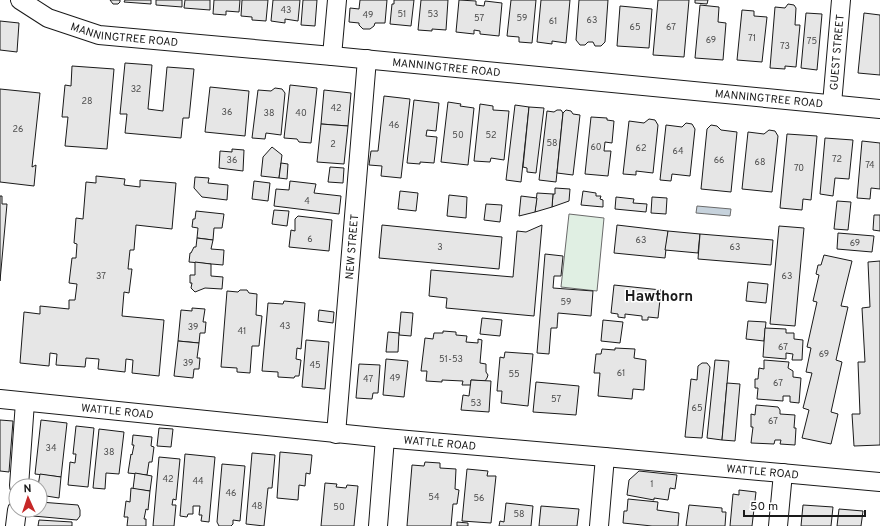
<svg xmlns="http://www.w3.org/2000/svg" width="880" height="526" font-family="Overpass,sans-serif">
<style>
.green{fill:#e0efe3;stroke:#6a6a6a}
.water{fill:#c6d2dc;stroke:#6a6a6a}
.building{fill:#e6e6e6;stroke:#1a1a1a}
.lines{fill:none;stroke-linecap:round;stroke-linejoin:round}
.minor-casing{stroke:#1a1a1a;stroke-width:20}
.minor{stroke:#fff;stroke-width:18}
.labels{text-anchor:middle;stroke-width:3;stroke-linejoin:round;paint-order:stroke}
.number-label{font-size:9px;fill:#4d4d4d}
.street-label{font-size:11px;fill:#1a1a1a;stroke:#fff}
.district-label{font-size:15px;font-weight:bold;fill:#1a1a1a;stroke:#fff}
</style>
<rect width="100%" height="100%" fill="#fff"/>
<!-- green -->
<polygon class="green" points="569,214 604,218 597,291 561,287"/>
<!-- water -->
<polygon class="water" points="697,206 731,209 730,216 696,213"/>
<!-- building -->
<g class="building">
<polygon points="110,0 120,0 120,2 118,4 113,4"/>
<polygon points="125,0 151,0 151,4 124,2"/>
<polygon points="156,0 182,0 182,7 156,5"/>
<polygon points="185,0 210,0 210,10 184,8"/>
<polygon points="214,0 240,0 239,12 226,11 226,15 213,14"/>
<polygon points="242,0 268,0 266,21 252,20 252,17 241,16"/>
<polygon points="273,0 300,0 298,21 285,19 285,23 271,21"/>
<polygon points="303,0 317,0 315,26 301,25"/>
<polygon points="360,0 387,0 385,23 375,23 374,26 370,29 363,29 359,25 359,23 349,22 350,8 359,9"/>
<polygon points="394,0 414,0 411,26 390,24 392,4 394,4"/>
<polygon points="421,0 448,0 446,30 432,29 432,31 418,30"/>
<polygon points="459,0 476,1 476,5 484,6 485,1 502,3 499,36 480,34 480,31 474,30 474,34 456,32"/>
<polygon points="511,0 536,0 532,43 519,42 519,37 507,36"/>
<polygon points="541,0 570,0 566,43 552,41 552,44 537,42"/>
<polygon points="579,0 608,0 605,42 601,46 595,46 593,42 588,42 585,45 580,45 576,40"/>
<polygon points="658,0 689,0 684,57 653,55"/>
<polygon points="695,0 708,0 707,4 695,3"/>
<polygon points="788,4 794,5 796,8 795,25 800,25 796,67 785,66 785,69 770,68 775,7 785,8"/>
<polygon points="700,5 719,7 718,22 726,23 723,60 695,58"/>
<polygon points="620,6 652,9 649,48 617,46"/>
<polygon points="742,10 754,11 754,16 767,17 762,62 737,60"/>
<polygon points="806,13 822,14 817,70 801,68"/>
<polygon points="864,13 880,15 880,75 858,73"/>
<polygon points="0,21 19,23 17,52 0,50"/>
<polygon points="125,63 152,65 148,109 163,111 167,67 194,69 189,118 183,118 181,138 125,133 127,114 120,114"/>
<polygon points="72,66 114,69 107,149 65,146 68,117 62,117 65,85 71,86"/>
<polygon points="290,85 317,88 311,143 299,142 297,139 284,138"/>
<polygon points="210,87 249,91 245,136 205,132"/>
<polygon points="275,88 282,89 285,93 281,135 266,133 265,139 252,138 258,90 271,91"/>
<polygon points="0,89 40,93 32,167 36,165 34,186 0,182"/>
<polygon points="324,90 351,93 348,126 321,124"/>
<polygon points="384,96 410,99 401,178 381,176 382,166 369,165 371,151 378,151"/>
<polygon points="414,100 439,103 436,131 427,130 426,136 437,137 434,163 420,162 420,164 407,163"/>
<polygon points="448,102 461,104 460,106 474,108 468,165 441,162"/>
<polygon points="480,104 493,106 493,110 509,111 504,160 491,158 490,162 474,161"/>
<polygon points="515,105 529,107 521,182 506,180"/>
<polygon points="529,107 544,108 536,173 527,172 527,168 523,167"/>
<polygon points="557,110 561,110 563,113 556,182 539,180 547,111 554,112"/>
<polygon points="566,110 571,111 573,114 580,115 573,175 557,173 563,113"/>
<polygon points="591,117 607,118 607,120 614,121 612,143 605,142 604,151 611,151 608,176 585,174"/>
<polygon points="649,119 655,120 658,125 653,173 636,171 636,175 623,174 629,121 644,123"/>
<polygon points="686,123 692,124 695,129 690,176 672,174 671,181 660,180 666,125 682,127"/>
<polygon points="321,124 348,126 344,164 317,162"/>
<polygon points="711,125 717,126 721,130 737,132 731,192 701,189 707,129"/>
<polygon points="769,130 775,131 778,136 772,192 742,189 748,132 764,134"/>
<polygon points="787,134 817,136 811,200 803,199 802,210 780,208"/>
<polygon points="825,138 853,140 849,179 835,178 833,196 820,194"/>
<polygon points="862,141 880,143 880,189 871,188 870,199 857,198"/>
<polygon points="272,147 282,155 279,178 261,176 263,157"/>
<polygon points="232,149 244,150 243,171 219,168 220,151 232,152"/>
<polygon points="281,163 288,164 287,179 279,178"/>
<polygon points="330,167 344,168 343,183 328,182"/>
<polygon points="96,176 125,179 124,185 140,187 140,180 176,183 172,229 136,225 134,250 130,250 128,269 132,269 129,293 124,292 122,316 164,320 159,376 132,373 133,360 126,359 125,372 98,369 99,359 86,358 85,367 56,365 57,354 50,353 49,366 20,363 24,312 40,314 40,306 69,309 69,300 75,300 77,284 69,283 72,258 76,258 77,244 74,243 76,218 83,219 86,182 96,183"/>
<polygon points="195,177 209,178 208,183 228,185 227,200 202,197 194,188"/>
<polygon points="254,181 270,183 268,201 252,199"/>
<polygon points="290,181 316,184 314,193 341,196 339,214 274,206 276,189 289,190"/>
<polygon points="555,188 570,189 569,201 552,207 553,194 555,194"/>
<polygon points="400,191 418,193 416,211 398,209"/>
<polygon points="583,191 596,193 596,196 601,196 600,199 603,200 603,207 581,205"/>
<polygon points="537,193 553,194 552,207 535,212"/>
<polygon points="449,195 467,197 466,218 447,216"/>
<polygon points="0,196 2,196 2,204 7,204 0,281"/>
<polygon points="521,196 537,198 535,212 519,216"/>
<polygon points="616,197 634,199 633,203 647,204 646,212 615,209"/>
<polygon points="652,197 667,198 666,214 651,213"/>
<polygon points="837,201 851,202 848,230 834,229"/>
<polygon points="486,204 502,205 500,222 484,220"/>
<polygon points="274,210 289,211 287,226 272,224"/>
<polygon points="196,211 224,214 222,228 214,228 213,240 197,238 198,228 192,227 193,219 195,219"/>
<polygon points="874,215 880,215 880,231 873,230"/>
<polygon points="298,216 332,220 329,251 289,247 291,230 295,231 295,219"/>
<polygon points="382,225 502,237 499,269 379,258"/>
<polygon points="542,225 534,316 446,308 447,298 429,296 431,270 513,277 517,231 526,232"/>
<polygon points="617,225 668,231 665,258 614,253"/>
<polygon points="779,226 804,228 795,326 770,324"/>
<polygon points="668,231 700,234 698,253 665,250"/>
<polygon points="838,233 874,236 872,252 837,249"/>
<polygon points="700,234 773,240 771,265 698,259"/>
<polygon points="197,238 213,240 211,249 224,250 223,265 189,262 190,253 191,253 194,247 196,247"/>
<polygon points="545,254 563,256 561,276 554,276 553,288 593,291 591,316 558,313 557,328 551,328 549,354 537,353"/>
<polygon points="824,255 852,261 841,306 848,307 836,360 842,362 831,412 838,414 831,444 802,438 809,410 803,408 812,373 806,372 811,348 807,347 817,302 813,301 819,275 816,274 818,265 821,265"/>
<polygon points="880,261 880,445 854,446 852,414 860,414 858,362 865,362 862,308 870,307 868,262"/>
<polygon points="195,262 211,264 211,276 223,277 222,289 205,288 195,292 191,288 192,283 190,283 190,275 195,275"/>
<polygon points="748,282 768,284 766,303 746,301"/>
<polygon points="614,285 661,290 658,318 648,317 648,320 642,320 642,316 625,314 625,318 618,317 618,314 611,313"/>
<polygon points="240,290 247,290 249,293 257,294 256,315 262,316 259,346 252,346 250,373 237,372 237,368 221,367 227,291 238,292"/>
<polygon points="284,301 305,303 301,349 297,348 296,359 301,360 299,376 295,376 294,378 278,377 278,372 262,371 268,303 283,304"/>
<polygon points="192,308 205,309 203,322 206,322 205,333 200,333 199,343 178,341 181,310 192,311"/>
<polygon points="319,310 334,312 333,323 318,321"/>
<polygon points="401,312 413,313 411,336 399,335"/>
<polygon points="482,318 502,320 500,336 480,334"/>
<polygon points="603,320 623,322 620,343 601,341"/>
<polygon points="748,321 766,322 764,341 746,339"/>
<polygon points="765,328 786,329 786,333 794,333 794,339 803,340 802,360 792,360 793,354 786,353 786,359 763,357"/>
<polygon points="443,331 456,332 456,335 467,336 466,342 478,343 478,339 482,340 480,363 486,364 486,372 488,375 487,378 485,381 471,380 471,385 462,385 463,381 442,380 442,382 426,381 427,371 421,371 425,338 433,339 434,333 443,333"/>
<polygon points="388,332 399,333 398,352 386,352"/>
<polygon points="306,340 329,342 325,389 302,387"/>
<polygon points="178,341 199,343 197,358 200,358 199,369 194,369 193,378 174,376"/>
<polygon points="615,348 635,349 634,358 646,360 644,390 633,389 632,399 598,396 600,373 594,373 596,354 601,354 602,349 615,350"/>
<polygon points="505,352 533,354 528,406 501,403 502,391 497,391 500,357 504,358"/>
<polygon points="386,359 408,361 404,397 383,395"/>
<polygon points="715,360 729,361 722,440 707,438"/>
<polygon points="764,360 789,362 788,368 793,371 793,377 801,378 799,403 790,402 790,396 783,396 783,401 757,399 758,388 755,388 755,379 758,379 759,368 764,369"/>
<polygon points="702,363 707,363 710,367 702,438 685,437 691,379 697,380 698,366"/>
<polygon points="359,364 380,365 378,393 373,393 372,399 356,398"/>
<polygon points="471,380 491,381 489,412 461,410 463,395 469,396"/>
<polygon points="536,382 579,386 576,415 533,412"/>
<polygon points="727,383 740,384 735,441 722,440"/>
<polygon points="756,405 778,407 780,410 780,414 795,415 794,428 796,428 795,445 780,444 781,440 775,440 774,444 751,443 753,427 751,427 751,414 755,415"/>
<polygon points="0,420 13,421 9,472 0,471"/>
<polygon points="41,420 67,423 61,477 35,474"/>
<polygon points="76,426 94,428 88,487 68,485 70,462 75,463 76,454 73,454"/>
<polygon points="159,428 173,429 171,447 157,446"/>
<polygon points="99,429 124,432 119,474 106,473 105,489 93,488"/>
<polygon points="133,435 152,437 151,446 154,447 152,462 149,462 147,475 128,473 131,454 132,455 134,445 132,445"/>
<polygon points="280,452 312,455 310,474 306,473 305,486 299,485 298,500 277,498"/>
<polygon points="252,453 275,455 272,488 268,488 264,526 246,524"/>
<polygon points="185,454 215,457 209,522 201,521 202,515 199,515 200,506 193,506 193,514 188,514 187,517 180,516"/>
<polygon points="159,457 180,459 176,500 173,499 172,505 176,505 174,526 153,526"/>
<polygon points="425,462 440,463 440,468 456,469 455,489 459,490 457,504 453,504 451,526 407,526 412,465 424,466"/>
<polygon points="222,464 245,466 240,521 233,520 233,524 231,526 219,526 217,522"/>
<polygon points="467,469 488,471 487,476 496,476 491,523 462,521"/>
<polygon points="639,471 677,475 675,489 670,488 668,500 654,498 654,500 627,495 629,480"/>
<polygon points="135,473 152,476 150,491 133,489"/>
<polygon points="40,474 61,477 59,498 40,495 40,486 38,486"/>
<polygon points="325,483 337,484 336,487 346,488 347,485 358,486 354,526 321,526"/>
<polygon points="131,488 150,491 148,510 146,509 144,519 146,519 146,526 127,526 128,517 124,517 126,501 130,502"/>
<polygon points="739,490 756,492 752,526 730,526 733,494 739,495"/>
<polygon points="628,499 658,502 657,510 679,513 678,526 652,526 623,523 624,511 627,511"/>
<polygon points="40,502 78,505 80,510 80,516 77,520 33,516 33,510 40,510"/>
<polygon points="506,503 533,506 531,526 499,526 500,521 504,522"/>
<polygon points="689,505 722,508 722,512 726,512 725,526 686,526"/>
<polygon points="803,505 833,507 831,526 801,526"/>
<polygon points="541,506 579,509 577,526 539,526"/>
<polygon points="839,509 863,511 861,526 837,526"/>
<polygon points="39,520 72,522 72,526 38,526"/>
<polygon points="457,522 468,523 468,526 457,526"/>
</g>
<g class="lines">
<!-- minor casing -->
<g class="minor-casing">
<g id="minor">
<path id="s1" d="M20 0 48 18 99 35 332 56 880 109"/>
<polyline points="332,56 337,0"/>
<path id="s2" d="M832 104 841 0"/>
<path id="s3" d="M0 399 385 438 605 457 880 482"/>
<path id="s4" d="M336 434 367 59"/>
<polyline points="19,486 25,402"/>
<polyline points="15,526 17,510"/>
<polyline points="378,526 385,438"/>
<polyline points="599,526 605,457"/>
<polyline points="778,526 783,473"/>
</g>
</g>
<!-- minor -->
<use href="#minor" class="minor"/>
</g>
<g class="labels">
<!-- number labels -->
<g class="number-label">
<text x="286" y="13">43</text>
<text x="402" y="17">51</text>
<text x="433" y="17">53</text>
<text x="368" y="18">49</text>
<text x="479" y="21">57</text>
<text x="522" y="21">59</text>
<text x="592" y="23">63</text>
<text x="553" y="24">61</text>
<text x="635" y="30">65</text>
<text x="671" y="30">67</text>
<text x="752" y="41">71</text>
<text x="711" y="43">69</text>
<text x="812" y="44">75</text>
<text x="785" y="49">73</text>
<text x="136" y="92">32</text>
<text x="87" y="104">28</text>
<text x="336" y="111">42</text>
<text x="227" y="115">36</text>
<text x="269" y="116">38</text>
<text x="301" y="116">40</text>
<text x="394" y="128">46</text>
<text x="18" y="132">26</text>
<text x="458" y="138">50</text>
<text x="491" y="138">52</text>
<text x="552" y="146">58</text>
<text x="333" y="147">2</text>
<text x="596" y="150">60</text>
<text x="641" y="151">62</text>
<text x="678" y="154">64</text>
<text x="837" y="162">72</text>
<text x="232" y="163">36</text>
<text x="719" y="163">66</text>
<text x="760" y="165">68</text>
<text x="870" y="168">74</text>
<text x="799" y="171">70</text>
<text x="307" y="204">4</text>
<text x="310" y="242">6</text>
<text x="641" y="243">63</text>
<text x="855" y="246">69</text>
<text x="440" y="250">3</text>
<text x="735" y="250">63</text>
<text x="101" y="279">37</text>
<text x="787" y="279">63</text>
<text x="566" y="305">59</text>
<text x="285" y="329">43</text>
<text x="193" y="330">39</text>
<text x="242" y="334">41</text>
<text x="783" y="350">67</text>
<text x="824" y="357">69</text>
<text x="451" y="362">51-53</text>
<text x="188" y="366">39</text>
<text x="315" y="368">45</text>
<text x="621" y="376">61</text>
<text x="514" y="377">55</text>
<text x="395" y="381">49</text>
<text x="368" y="382">47</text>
<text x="778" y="386">67</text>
<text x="556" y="402">57</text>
<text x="476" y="406">53</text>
<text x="697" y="411">65</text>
<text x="773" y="424">67</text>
<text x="51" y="451">34</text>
<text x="109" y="455">38</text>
<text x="168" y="482">42</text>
<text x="198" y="484">44</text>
<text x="652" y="487">1</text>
<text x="231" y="496">46</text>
<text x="434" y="500">54</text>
<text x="479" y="501">56</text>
<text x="257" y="509">48</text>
<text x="339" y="510">50</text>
<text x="519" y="517">58</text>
</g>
<!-- street labels -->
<g class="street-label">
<text dy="4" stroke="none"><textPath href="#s1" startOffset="112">MANNINGTREE ROAD</textPath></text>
<text dy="4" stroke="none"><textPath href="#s2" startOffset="52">GUEST STREET</textPath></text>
<text dy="4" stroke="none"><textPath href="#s1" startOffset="436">MANNINGTREE ROAD</textPath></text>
<text dy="4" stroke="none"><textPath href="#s1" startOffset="760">MANNINGTREE ROAD</textPath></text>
<text dy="4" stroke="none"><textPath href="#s4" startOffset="188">NEW STREET</textPath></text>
<text dy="4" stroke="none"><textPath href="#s3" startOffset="118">WATTLE ROAD</textPath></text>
<text dy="4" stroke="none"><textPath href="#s3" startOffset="442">WATTLE ROAD</textPath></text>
<text dy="4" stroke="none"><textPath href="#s3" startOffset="766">WATTLE ROAD</textPath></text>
</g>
<!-- district labels -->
<g class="district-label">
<text x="659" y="301">Hawthorn</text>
</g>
</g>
<!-- north arrow -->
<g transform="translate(28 498) rotate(357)"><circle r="19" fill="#ffffff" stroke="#a3a3a3"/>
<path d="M0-3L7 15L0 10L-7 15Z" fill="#c62828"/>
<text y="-6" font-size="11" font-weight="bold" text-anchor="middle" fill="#1a1a1a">N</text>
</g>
<!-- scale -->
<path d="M744 510v6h121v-6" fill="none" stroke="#1a1a1a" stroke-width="2"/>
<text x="750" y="510" font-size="12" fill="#1a1a1a" stroke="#ffffff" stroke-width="3" paint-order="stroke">50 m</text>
</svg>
